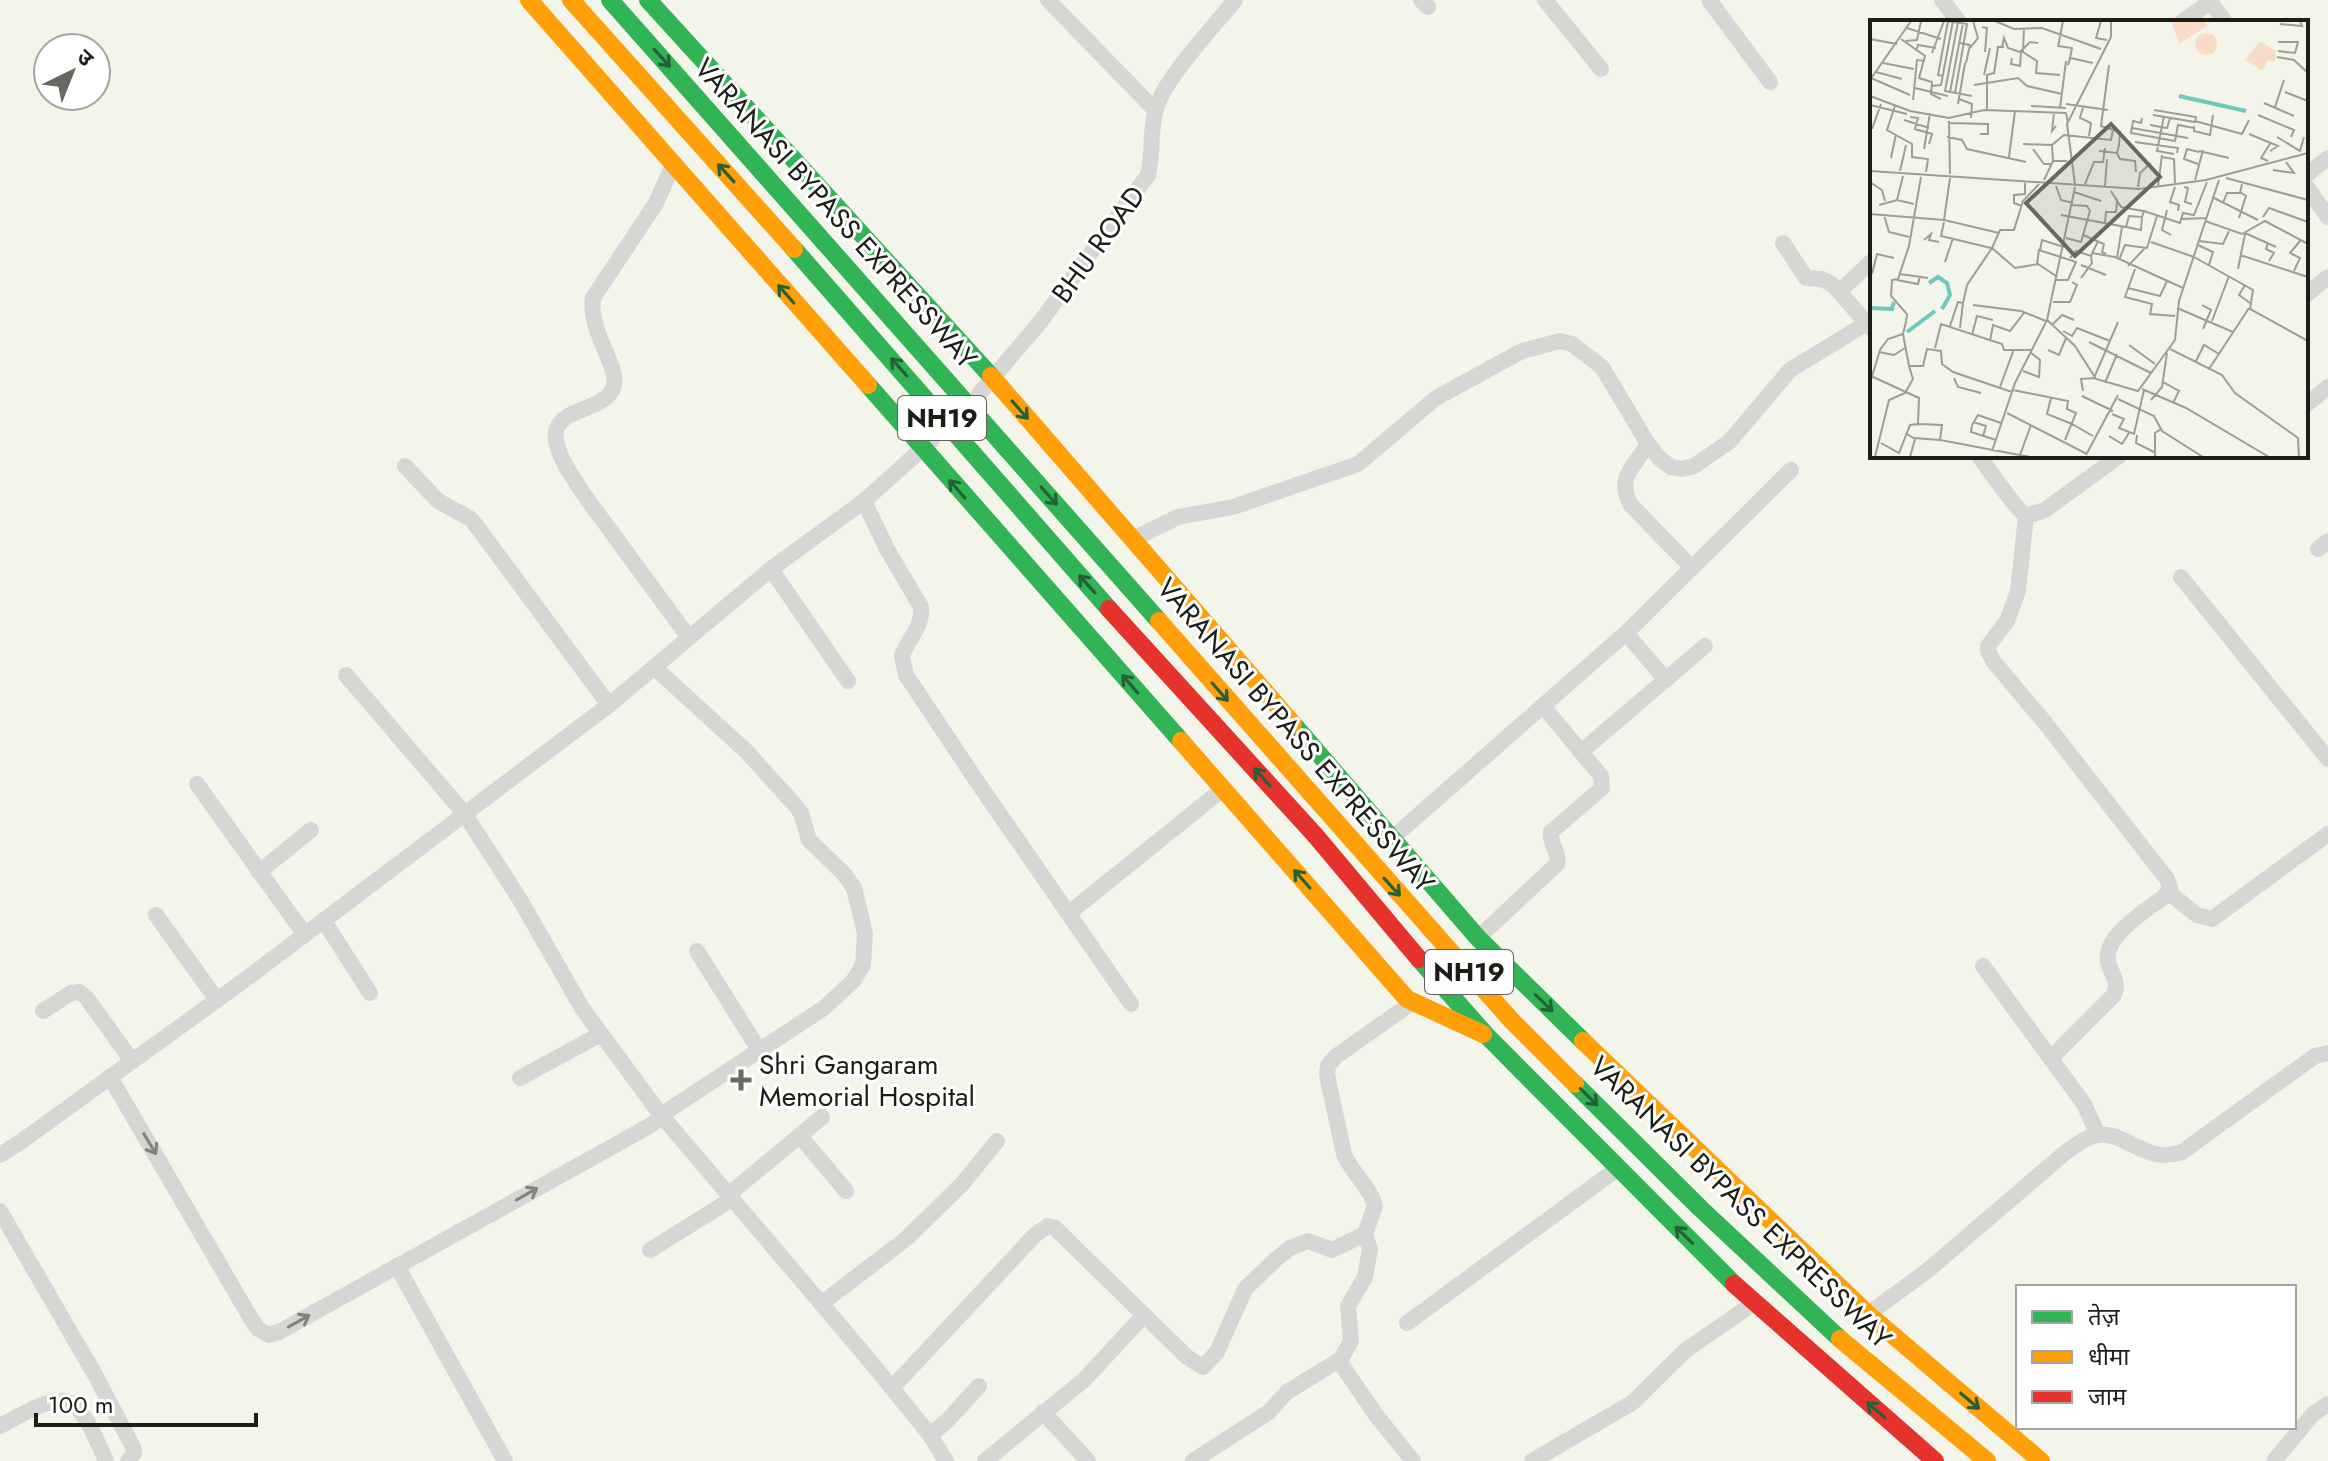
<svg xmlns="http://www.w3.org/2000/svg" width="2328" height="1461" font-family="Jost,'Noto Sans Devanagari',sans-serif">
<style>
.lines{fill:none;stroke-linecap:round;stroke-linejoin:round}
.street{stroke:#d6d7d4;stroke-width:16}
.fast{stroke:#30b455;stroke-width:18}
.slow{stroke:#ff9f0a;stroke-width:18}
.jam{stroke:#e5322d;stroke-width:18}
.oneway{stroke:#256132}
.oneway2{stroke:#82837e}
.poi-dot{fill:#676960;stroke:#fff;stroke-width:3}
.labels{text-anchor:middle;stroke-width:6;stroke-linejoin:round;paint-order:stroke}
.shield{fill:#fff;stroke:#60615c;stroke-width:2}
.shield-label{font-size:26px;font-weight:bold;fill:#1c1d16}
.street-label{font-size:28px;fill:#1c1d16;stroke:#fff}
.poi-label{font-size:28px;fill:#1c1d16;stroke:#fff;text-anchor:start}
.inset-river{fill:none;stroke:#6fc8bc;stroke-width:4}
.inset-road{fill:none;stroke:#9d9f95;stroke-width:2}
.view{fill:#676960;fill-opacity:0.15;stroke:#676960;stroke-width:4}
.inset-edge{fill:none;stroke:#1c1d16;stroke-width:4}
</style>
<rect width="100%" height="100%" fill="#f3f5ea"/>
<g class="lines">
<!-- street -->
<g class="street">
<polyline points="1048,0 1155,110"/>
<polyline points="1421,0 1428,7"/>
<polyline points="1545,0 1601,69"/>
<polyline points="1709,0 1770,82"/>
<polyline points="1942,0 1959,22"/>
<polyline points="2209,0 2225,22"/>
<polyline points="2182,22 2210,2"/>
<path d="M673 165 656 203 593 298C588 331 619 366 614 385 609 410 566 406 557 428 551 442 566 467 574 479 585 498 600 516 613 534 638 569 664 603 689 638"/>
<polyline points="2306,175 2328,158"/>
<polyline points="2306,186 2328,217"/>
<polyline points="1783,243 1806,278 1822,279 1833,285 1872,329"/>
<polyline points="1840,291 1872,261"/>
<polyline points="2306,295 2328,277"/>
<path d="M979 394 1041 321 1148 175C1153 154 1150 133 1155 113 1161 81 1214 27 1235 0"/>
<polyline points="2306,405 2328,387"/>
<path d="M1648 444C1633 468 1616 478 1631 505L1692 568"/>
<path d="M1979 456C1989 470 2015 508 2026 516L2045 510 2119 456"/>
<polyline points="405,466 438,501 471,519 478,528 609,705"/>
<path d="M864 501 887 549 921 607C923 628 908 638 902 656L906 675 978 783 1131 1004"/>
<path d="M2026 516 2018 591 2007 621 1988 646V651L1994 662 2046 724 2167 879 2170 888 2164 897C2145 911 2099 939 2109 965 2113 976 2119 983 2114 995L2051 1058"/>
<polyline points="1133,539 1178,517 1233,507 1358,464 1436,398 1522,351 1560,341 1572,344 1602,367 1648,444 1659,458 1671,467 1682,469 1694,466 1729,442 1790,370 1872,320"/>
<polyline points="2318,549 2328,541"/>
<polyline points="771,569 848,681"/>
<polyline points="2181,577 2328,759"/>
<polyline points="1626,633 1666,680"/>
<polyline points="346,675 464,813 519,898 582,1008 661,1115 870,1361 930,1435 946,1461"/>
<polyline points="1582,751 1705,646"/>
<polyline points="197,784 305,935"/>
<polyline points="1390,840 1626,633 1791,470"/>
<polyline points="259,872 311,830"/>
<polyline points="2168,892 2197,915 2212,919 2328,834"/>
<polyline points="1069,913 1223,789"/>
<polyline points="156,915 217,1000"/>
<polyline points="324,921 370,993"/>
<path d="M1478 938 1557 864C1560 852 1549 844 1551 832L1602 788 1601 776 1543 706"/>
<polyline points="697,951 759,1050"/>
<polyline points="1983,966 2084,1104 2098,1135"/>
<polyline points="43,1011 71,993 79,992 86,997 132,1061"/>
<polyline points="110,1077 250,1317 258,1329 269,1335 279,1332 653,1124 661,1115 824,1008 853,981 863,965 865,933 854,888 844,874 809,840 801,813 795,805 746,751 654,667"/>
<polyline points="520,1078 601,1034"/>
<polyline points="800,1136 846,1191"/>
<polyline points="0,1155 19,1143 246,979 609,705 771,569 864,501 932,440"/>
<polyline points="728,1195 822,1117"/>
<polyline points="0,1211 94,1373 133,1447 134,1453 128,1461"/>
<polyline points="650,1250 732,1199"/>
<polyline points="397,1266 505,1461"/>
<polyline points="821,1304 907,1238 963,1183 997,1141"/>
<path d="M1868 1314 1927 1271 2066 1152C2074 1147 2083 1139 2093 1136 2125 1127 2143 1166 2182 1152L2315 1056 2328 1053"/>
<polyline points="1407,1323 1617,1169"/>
<polyline points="892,1388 1035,1235 1048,1226 1055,1228 1187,1357 1203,1367 1217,1352 1245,1289 1275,1260 1290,1248 1308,1241 1332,1250 1365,1234"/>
<polyline points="1043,1412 1088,1461"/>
<path d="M0 1426C68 1389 74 1386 106 1461"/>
<polyline points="930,1435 947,1421 979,1386"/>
<polyline points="985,1461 1085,1379 1144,1315"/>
<polyline points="1193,1461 1269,1412 1287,1392 1341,1359"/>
<path d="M1413 1461 1376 1415 1341 1364V1359L1351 1341 1348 1306 1365 1277 1370 1249 1365 1234 1375 1206C1370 1186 1352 1174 1344 1154L1327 1075 1328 1066 1335 1057 1413 1002"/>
<polyline points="1532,1461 1632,1403 1686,1350 1754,1303"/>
<polyline points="2274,1461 2313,1414 2328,1404"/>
</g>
<!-- fast -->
<g class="fast">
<polyline points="610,0 1159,621"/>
<polyline points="648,0 991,376"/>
<polyline points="794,249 1109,609"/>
<polyline points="868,385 1181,741"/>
<polyline points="1293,724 1478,938 1583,1041"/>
<polyline points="1419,959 1486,1035 1734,1284"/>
<polyline points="1575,1084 1701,1209 1840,1339"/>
</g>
<!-- slow -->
<g class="slow">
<polyline points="529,0 868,385"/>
<polyline points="571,0 794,249"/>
<polyline points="991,376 1293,724"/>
<polyline points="1159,621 1511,1020 1575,1084"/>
<polyline points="1181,741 1407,999 1483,1034"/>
<polyline points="1583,1041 1868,1314 2041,1461"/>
<polyline points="1840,1339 1987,1461"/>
</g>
<!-- jam -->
<g class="jam">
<polyline points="1109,609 1315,835 1419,959"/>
<polyline points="1734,1284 1935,1461"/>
</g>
</g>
<!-- one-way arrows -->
<defs><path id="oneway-shaft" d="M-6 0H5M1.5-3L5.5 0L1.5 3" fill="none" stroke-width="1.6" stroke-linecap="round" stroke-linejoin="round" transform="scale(2)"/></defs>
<g class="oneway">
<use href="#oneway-shaft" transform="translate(662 58) rotate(48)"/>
<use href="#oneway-shaft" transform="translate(726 173) rotate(-132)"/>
<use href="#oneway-shaft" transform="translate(786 294) rotate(-131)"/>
<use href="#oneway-shaft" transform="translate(899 367) rotate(-131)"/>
<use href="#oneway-shaft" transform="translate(1020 410) rotate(49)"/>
<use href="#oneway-shaft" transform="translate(957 489) rotate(-131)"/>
<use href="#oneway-shaft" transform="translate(1049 496) rotate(49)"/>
<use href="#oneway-shaft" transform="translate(1087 584) rotate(-132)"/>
<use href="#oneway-shaft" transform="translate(1130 684) rotate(-131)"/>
<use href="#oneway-shaft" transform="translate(1220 692) rotate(49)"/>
<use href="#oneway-shaft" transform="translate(1262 777) rotate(-132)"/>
<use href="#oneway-shaft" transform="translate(1302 879) rotate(-131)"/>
<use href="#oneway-shaft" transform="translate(1392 887) rotate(48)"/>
<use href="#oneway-shaft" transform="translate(1544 1003) rotate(44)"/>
<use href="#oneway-shaft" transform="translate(1589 1097) rotate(45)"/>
<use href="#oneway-shaft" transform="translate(1684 1235) rotate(-136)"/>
<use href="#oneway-shaft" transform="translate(1970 1401) rotate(40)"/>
<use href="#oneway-shaft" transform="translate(1876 1410) rotate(-139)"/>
</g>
<g class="oneway2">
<use href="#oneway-shaft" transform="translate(150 1144) rotate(59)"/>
<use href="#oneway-shaft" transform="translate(527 1194) rotate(-29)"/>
<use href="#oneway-shaft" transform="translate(299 1321) rotate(-29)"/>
</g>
<!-- markers -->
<path class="poi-dot" d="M737 1068h8v8h8v8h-8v8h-8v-8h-8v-8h8z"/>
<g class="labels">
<!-- shield labels -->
<g class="shield">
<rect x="898" y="396" width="88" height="44" rx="6"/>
<rect x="1425" y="950" width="88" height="44" rx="6"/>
</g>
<g class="shield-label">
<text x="942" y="427">NH19</text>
<text x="1469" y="981">NH19</text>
</g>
<!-- street labels -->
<g class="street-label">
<text transform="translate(836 213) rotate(48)" y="10">VARANASI BYPASS EXPRESSWAY</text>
<text transform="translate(1098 244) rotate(-54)" y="10">BHU ROAD</text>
<text transform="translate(1296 735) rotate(49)" y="10">VARANASI BYPASS EXPRESSWAY</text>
<text transform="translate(1741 1202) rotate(44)" y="10">VARANASI BYPASS EXPRESSWAY</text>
</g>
<!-- poi labels -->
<g class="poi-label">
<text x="759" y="1074">Shri Gangaram<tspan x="759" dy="32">Memorial Hospital</tspan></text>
</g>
</g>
<!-- overview -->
<g transform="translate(1870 20)">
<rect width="438" height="438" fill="#f3f5ea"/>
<path d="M301 1H335L337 6 309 24ZM325 24a11 11 0 1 1 22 0a11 11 0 1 1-22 0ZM390 21 406 31 405 41 398 40 392 51 375 40Z" fill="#f9dbc8"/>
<path class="inset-river" d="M309 76 376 91M59 263 68 257 77 263 80 275 72 289M0 288 22 289 24 282M37 312 65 291"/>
<path class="inset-road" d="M77 1 97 4 85 73M125 1 144 9 172 8 231 29M231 1 226 18 237 20M88 2 75 71 102 76M410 4 432 6 430 1M112 7 117 8 115 32M37 8 71 19M154 8 153 32 167 41 166 53 190 55M0 19 27 24M31 19 55 36 49 58 62 62 61 74 71 79M36 21 47 20 51 1M90 23 100 25 96 43M188 26 202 28 200 38M132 27 134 18 138 28 150 32 160 22 168 23M188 27 193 1M100 28 108 18 103 1M46 31 48 25 66 28M408 31 425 33 428 22H408M62 33 74 1M407 37 424 40 438 53M142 38 141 44 150 46 151 32M13 43 44 49M198 45 200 38 223 43M6 52 32 59M124 54 128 27H134M114 55 120 28M73 56 68 55 78 1M1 58 40 75M0 60 41 1M104 65 148 58 157 66 192 74M62 66 71 65 83 1M45 68 78 76M80 72 93 3M415 72 438 81M0 76 40 91 79 98 114 90 196 93 198 103M89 79 102 84 101 98M43 80 47 40 55 41M394 83 424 96M88 84 95 43M196 84 238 90M0 85 37 94M25 86 17 110 42 124V137L58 139 56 152M161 86 196 88M213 87 210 98 221 103 219 116M405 87 414 60M190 88 196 41M117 91V55L124 53M184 93 182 111 186 106M283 95 325 102 326 97 284 90M388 95 424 110 421 117M294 96 287 131 304 134M40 97 48 98 45 109 62 114 59 124M272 98 271 103 263 101 261 113 305 121 308 105 324 108M34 100 59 108M79 101 80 154M325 101 372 114 379 100M79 103 118 104V114H110M280 105 297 108 300 98M324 106V111L340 115 343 95M262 108 318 118M2 109 11 84M379 114 408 126 400 131M77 117 92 120 97 129 156 142M407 117 430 131 434 117M265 122 308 128 307 133M153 124 182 125M54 129 60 93M163 129 174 144H182M229 131 247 133 249 125 250 112 231 106 239 45M329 131 359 138M247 133 250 139 265 141 266 152M139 137 145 91M292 137 304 139 305 163M21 138 26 114M183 141 182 125 194 115 241 120 243 110M398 141 391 138 400 124M328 144 314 139 317 129 329 132M403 150 424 153 416 142M0 151 269 169 336 160 438 133M30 151 36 125M80 158 74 200 129 213M356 158 438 180M174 160 183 141H197M325 160 333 130M0 162 12 170 15 181M169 164 153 181 144 210H130L122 228 145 248 168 244 186 256M205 164 197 104 241 17V1M215 164 224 142H233L235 128M186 166 191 180 203 183M235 166 237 139M288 166 292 135M205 167 177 300 205 326 226 359 268 371 305 320 309 281 349 160M268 167 270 153 281 143M305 167 300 182 309 185 308 191M314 167 318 168 315 182 322 184M241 171 251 187 273 191M204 172 231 181M342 177 388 200M27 180 33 156M353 183 357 173H370L372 164M9 185 27 180 44 184M152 186 144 183V175L155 174V163M297 190 292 210 301 215M0 194 74 200M14 195 19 212 39 217M191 195 256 207 259 196 272 197 274 191 310 203 313 193 324 195 337 162M393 197 399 188 438 202M369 198 376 176 370 172M311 199 337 198M335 201 372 214 395 201 438 224M74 202 71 216 121 228M235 203 236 192H246L247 181M256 207 271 210 272 197M375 213 406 227M213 215 234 224 232 232 236 234M196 218 211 222 220 191 217 186 202 185M54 220 61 214 59 220 69 222M329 221 353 224 359 211M281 222 324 237M398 223 396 229 404 233 399 241M328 225 343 232 339 245M170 230 172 220 194 227M222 233 245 237 313 268M370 235 438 257M324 237 383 270 380 289 438 321M200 238 206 231 221 236 228 221M247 238 252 207M249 240 255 225 277 228 287 196M75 242 83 218M167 244 169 230 206 242 198 260H186M211 245 236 255M258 246 275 228M265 249 255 277 282 284 280 294 305 296M368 249 375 214M424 251 430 238 420 233 430 221M2 254 7 234 24 238M30 254 58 258M211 258 222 243 221 236M27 260 48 264 50 256M375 265 369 275 380 283M258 268 290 276 297 261M183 282H200L207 265 202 262M93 283 97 265 122 228M103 285 151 291 176 301M332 285 341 290 333 309M307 288 363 312M342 301 359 256M183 304 192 295 204 300M80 306 88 282 93 283 90 308M193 311 202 316 207 308 240 321M33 314 39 346M102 315 107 296 123 300M120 321 123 305 140 311 154 293M219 322 281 353M259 325 285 344M65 328 71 304 132 324 134 330H161M300 329 352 355 365 373 428 418 429 437M178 330 189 335 196 318M9 332 24 335 35 328M326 341 334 325 349 334M339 349 379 288M153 351 169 357 170 340 160 332M1 356 49 378 48 404 72 405 70 420 160 437M84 358 88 367 111 373M224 358 248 302M293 362 309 371 303 383M0 363 10 330 18 319 33 314 36 302 37 294 21 276 22 260 28 259 39 226 51 157M235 363 247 334M130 367 144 329M272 369 316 388 399 437M143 370 198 381 197 389 206 393 195 420M213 371 211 359 225 358M212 376 243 391M181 378 177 394 202 404M248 379 284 396 292 411 333 437M281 380 292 367 297 333M137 393 217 434M242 394 254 399 249 408 264 414 274 370M103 402 116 406 113 416M202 404 223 416M37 414 45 419 40 437M267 415 266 423 286 433M239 416 252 424 259 413M44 418 70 420M126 420 101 412 102 405 108 395 131 403M11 423 29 433 40 405 48 404M122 431 145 363 177 300M150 435 161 405M216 435 248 375M5 437 19 380 35 373 43 359 39 346H53L57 329 71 331 72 344 83 352 142 372M285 437V413L291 409"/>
<path class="view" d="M241 104 290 157 205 236 156 183Z"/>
<rect width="438" height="438" class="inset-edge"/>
</g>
<!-- legend -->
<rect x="2016" y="1285" width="280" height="144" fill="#ffffff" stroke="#a4a5a2" stroke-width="2"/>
<rect x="2032" y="1311" width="40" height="12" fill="#30b455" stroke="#a4a5a2" stroke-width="2"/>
<text x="2088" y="1325" font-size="24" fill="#1c1d16">तेज़</text>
<rect x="2032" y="1351" width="40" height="12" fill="#ff9f0a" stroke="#a4a5a2" stroke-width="2"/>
<text x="2088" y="1365" font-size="24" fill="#1c1d16">धीमा</text>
<rect x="2032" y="1391" width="40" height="12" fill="#e5322d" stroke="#a4a5a2" stroke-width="2"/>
<text x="2088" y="1405" font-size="24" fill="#1c1d16">जाम</text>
<!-- north arrow -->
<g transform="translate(72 72) rotate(43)"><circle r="38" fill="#ffffff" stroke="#a4a5a2" stroke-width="2"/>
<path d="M0-6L14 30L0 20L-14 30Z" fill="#676960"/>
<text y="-12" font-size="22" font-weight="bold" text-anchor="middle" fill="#1c1d16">उ</text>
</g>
<!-- scale -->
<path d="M36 1413v12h220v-12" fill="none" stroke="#1c1d16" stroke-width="4"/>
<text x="48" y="1413" font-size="24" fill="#1c1d16" stroke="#ffffff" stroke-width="6" paint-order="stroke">100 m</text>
</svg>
